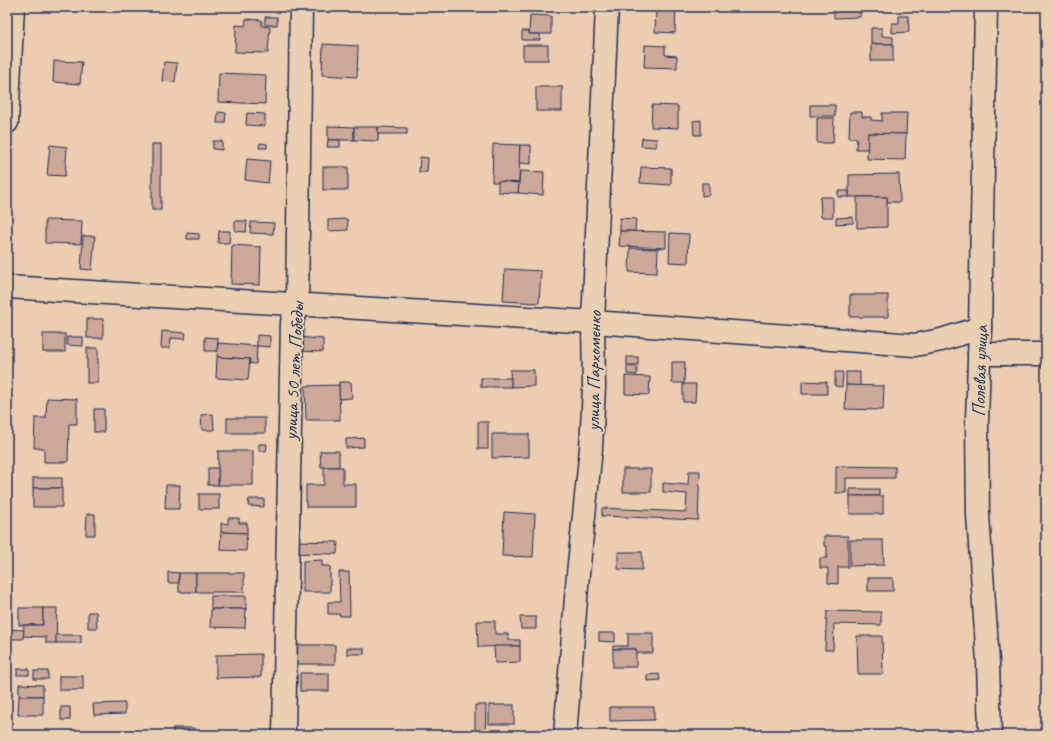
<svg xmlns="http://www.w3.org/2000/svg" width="1053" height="742" font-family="Caveat,sans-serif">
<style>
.building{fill:#cda898;stroke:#1b2f5e}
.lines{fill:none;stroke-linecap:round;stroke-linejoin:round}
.minor-casing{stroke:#1b2f5e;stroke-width:25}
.minor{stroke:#ead0b1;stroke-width:22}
.labels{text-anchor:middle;stroke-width:4;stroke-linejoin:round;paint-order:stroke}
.street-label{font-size:19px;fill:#1b2f5e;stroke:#ead0b1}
</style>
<rect width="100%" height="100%" fill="#eccdaf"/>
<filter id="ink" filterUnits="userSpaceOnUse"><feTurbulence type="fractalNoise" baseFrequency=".025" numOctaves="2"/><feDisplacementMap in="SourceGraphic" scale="8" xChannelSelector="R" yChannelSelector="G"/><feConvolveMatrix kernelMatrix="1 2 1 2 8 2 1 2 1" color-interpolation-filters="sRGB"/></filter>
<g filter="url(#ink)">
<!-- building -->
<g class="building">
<polygon points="656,7 676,7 675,33 655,32"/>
<polygon points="834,7 860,7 860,17 834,18"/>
<polygon points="530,15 551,16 551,34 529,34"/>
<polygon points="899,16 908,16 909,32 892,33 892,23 899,23"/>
<rect x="265" y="17" width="12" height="8"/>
<polygon points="246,19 262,20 262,26 270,27 268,53 235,52 236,25 245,26"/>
<polygon points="871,28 882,28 882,36 893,37 893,44 871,44"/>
<polygon points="522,31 529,31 529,34 540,34 540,40 522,40"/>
<polygon points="323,44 358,46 357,77 322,75"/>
<rect x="871" y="44" width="22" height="17"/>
<rect x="523" y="45" width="25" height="15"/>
<polygon points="645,45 665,46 665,55 677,56 677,68 644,67"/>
<polygon points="54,61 82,62 80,84 53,82"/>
<polygon points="164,62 177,63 175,82 162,81"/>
<polygon points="219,73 266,75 265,104 218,102"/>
<rect x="536" y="87" width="26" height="24"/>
<polygon points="652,105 678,106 678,128 651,127"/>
<rect x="810" y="105" width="25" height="11"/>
<polygon points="218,112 226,113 225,123 217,123"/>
<polygon points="850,112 862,112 862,117 871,117 871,120 882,121 882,113 907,113 906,134 868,133 868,149 856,149 857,138 849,138"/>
<polygon points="247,113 265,114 265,126 246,125"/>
<polygon points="817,118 834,118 833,143 817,143"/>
<polygon points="701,120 701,135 694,135 693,121"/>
<polygon points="328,126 354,127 354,140 328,140"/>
<polygon points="354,127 378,127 378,141 354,140"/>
<polygon points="378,127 407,128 407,134 378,134"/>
<polygon points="868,133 906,134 905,160 867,159"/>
<polygon points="642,138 657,139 656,147 641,146"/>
<polygon points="328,140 340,140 340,147 327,147"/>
<polygon points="213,141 222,141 222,150 213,149"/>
<polygon points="260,143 267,144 267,148 259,148"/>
<rect x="152" y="144" width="9" height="66"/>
<polygon points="493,144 520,145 519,183 492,182"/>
<polygon points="50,145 67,147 65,176 47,175"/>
<polygon points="520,145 531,145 531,164 519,163"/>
<polygon points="420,157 428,158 427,172 419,172"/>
<polygon points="247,159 270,161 268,183 245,180"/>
<rect x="323" y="167" width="25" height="23"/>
<polygon points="641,167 671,168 671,185 640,183"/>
<polygon points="520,171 544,172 543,195 518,193"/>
<polygon points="899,174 900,202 887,202 887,197 849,197 849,175"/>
<polygon points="498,181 519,183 518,193 498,192"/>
<polygon points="702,183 709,183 709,195 702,196"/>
<rect x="838" y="191" width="11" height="6"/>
<polygon points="820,197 833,197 833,217 821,217"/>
<polygon points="857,197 887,197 887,227 857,228"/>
<polygon points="853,217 853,223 836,224 836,218"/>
<polygon points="620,218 636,219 635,231 620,231"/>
<polygon points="347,219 348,230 328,231 328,220"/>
<polygon points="45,220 82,221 81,244 45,243"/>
<polygon points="235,221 247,221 246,232 235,231"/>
<polygon points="251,222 274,223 273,234 250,233"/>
<polygon points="219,231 230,231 229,243 218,243"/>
<polygon points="620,231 666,232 666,248 619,246"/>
<polygon points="187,233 199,234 199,239 187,239"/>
<polygon points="670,233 689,234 688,263 669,262"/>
<polygon points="83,236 95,236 92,270 81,269"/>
<polygon points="232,245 261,247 260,285 231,284"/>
<polygon points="630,248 658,249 657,273 629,272"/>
<polygon points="505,269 541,271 539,303 503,301"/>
<rect x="850" y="295" width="38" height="22"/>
<rect x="87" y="319" width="16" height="19"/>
<polygon points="162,331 186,333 185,339 171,338 170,348 161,348"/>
<rect x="43" y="334" width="22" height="18"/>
<polygon points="257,335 270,336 270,347 257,346"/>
<polygon points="67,337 83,337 83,346 67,345"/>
<polygon points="205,337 218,338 217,351 205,351"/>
<polygon points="295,337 323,339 323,352 295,351"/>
<polygon points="218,343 257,346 256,364 249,363 250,359 217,357"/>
<rect x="87" y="348" width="11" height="35"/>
<polygon points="217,357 250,359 248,380 216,378"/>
<rect x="627" y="357" width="11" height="8"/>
<polygon points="672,362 685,362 684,383 672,383"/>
<polygon points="627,366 637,367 637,375 627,374"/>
<polygon points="510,370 534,370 534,386 511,387"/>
<polygon points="835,372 843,372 842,387 835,386"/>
<polygon points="846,372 860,372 860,386 846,385"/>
<polygon points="625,376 650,377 649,395 625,394"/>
<rect x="481" y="378" width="30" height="9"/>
<polygon points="802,381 827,382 827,394 802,394"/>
<polygon points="339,382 351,382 352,398 339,399"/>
<polygon points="683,384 696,384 695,402 683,402"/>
<polygon points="339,385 340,420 306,420 305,386"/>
<polygon points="846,385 884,386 883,410 845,409"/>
<polygon points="47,398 77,399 77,424 69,424 68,462 44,462 44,448 34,448 35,418 46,418"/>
<rect x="94" y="409" width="10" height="23"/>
<polygon points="213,414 214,430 202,430 201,415"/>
<rect x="227" y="418" width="38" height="15"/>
<rect x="478" y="422" width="10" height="27"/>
<polygon points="492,434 529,434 529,457 492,458"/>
<polygon points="364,438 364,447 346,448 346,439"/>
<polygon points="259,444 267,444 266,451 259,451"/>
<rect x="218" y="451" width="35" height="34"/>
<polygon points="320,451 339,451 339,467 321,467"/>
<polygon points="836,466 895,467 895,478 846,478 846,493 836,493"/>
<polygon points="324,467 343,467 343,484 356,484 356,507 306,507 306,485 324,485"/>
<rect x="208" y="468" width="10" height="17"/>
<rect x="623" y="469" width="28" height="23"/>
<polygon points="689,471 700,471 698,520 602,516 602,508 686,512 687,494 663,492 663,483 688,485"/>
<rect x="33" y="478" width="29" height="10"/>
<polygon points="166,485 180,485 179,509 165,509"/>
<rect x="33" y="488" width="29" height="19"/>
<rect x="850" y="489" width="29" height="7"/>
<rect x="199" y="494" width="20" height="15"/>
<rect x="850" y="496" width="33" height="18"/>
<polygon points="249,499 264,499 264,507 248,506"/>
<polygon points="504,512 535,514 533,557 502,556"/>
<polygon points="87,514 95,514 95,535 86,535"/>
<polygon points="228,518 239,518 239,523 247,523 247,533 221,532 221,523 228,524"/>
<polygon points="221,532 247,533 246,551 220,550"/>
<polygon points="824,536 848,536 848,567 838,567 838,584 828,583 828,568 820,568 820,558 827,558 827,546 824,546"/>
<polygon points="850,540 883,540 884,565 850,566"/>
<polygon points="293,541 338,542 337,554 293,553"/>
<polygon points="618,552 642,552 642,570 618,569"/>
<polygon points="322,560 322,566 330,566 330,592 303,592 303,561"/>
<polygon points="168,572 179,573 179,583 168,583"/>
<polygon points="339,572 349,572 350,616 340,616 340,614 328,614 328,602 340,602"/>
<rect x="179" y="573" width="17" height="19"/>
<rect x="196" y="573" width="48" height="19"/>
<rect x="868" y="578" width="25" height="13"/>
<rect x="211" y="596" width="35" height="13"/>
<rect x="19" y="608" width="24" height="17"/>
<polygon points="43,608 57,608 56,643 46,643 46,637 23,636 24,625 43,625"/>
<polygon points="211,609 246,609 245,628 210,627"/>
<polygon points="827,611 881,612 881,625 834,624 833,650 825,650"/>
<polygon points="88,612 96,612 97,628 88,628"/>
<polygon points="520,617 536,617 536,629 521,629"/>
<polygon points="477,621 495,621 495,634 508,634 508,640 520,640 520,646 478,647"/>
<polygon points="7,629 24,630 23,639 7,639"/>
<polygon points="599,633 615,633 615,642 599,641"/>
<polygon points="628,633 653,633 653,653 636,653 636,649 613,649 613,646 628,646"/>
<rect x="56" y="635" width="25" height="8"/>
<polygon points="857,636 882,636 883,674 858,674"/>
<rect x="292" y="645" width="43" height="19"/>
<polygon points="494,646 520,646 520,662 495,663"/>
<rect x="347" y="648" width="17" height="6"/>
<rect x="613" y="649" width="23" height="18"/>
<polygon points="261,654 261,677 216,678 216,655"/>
<rect x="17" y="669" width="12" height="6"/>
<rect x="34" y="671" width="14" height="8"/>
<rect x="300" y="673" width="29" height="18"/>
<polygon points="659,674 660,680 647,681 647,675"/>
<rect x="59" y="676" width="24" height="14"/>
<polygon points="19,684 43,685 43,696 19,696"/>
<polygon points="19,696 43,696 43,715 18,715"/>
<polygon points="125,703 125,714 94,715 93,704"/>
<polygon points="475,705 486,705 485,735 475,735"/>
<rect x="489" y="705" width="25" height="19"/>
<rect x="61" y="707" width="9" height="13"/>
<polygon points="610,707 654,707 654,720 610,721"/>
<rect x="173" y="728" width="21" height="7"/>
<rect x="833" y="734" width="57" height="1"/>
</g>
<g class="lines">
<!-- minor casing -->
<g class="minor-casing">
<g id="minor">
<polyline points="986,7 980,328 977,422 978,515 988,662 990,735"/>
<polyline points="7,122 13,7"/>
<polyline points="7,287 593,322 915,345 941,340 980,328"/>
<polyline points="979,354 1046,354"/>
<polyline points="284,735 292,322 297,304 301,7"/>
<polyline points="565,735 578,574 591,448 594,387 593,322 607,7"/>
</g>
</g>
<!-- minor -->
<use href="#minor" class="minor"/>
</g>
</g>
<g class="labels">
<!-- street labels -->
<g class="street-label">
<text transform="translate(293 371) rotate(-87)" y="7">улица 50 лет Победы</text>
<text transform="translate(593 371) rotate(-89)" y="7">улица Пархоменко</text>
<text transform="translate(979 371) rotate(-88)" y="7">Полевая улица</text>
</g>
</g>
<!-- margin -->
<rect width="1053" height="742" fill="none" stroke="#ead0b1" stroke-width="24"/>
<rect x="12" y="12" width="1029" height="718" fill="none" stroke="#1b2f5e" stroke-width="1.5" filter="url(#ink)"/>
</svg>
